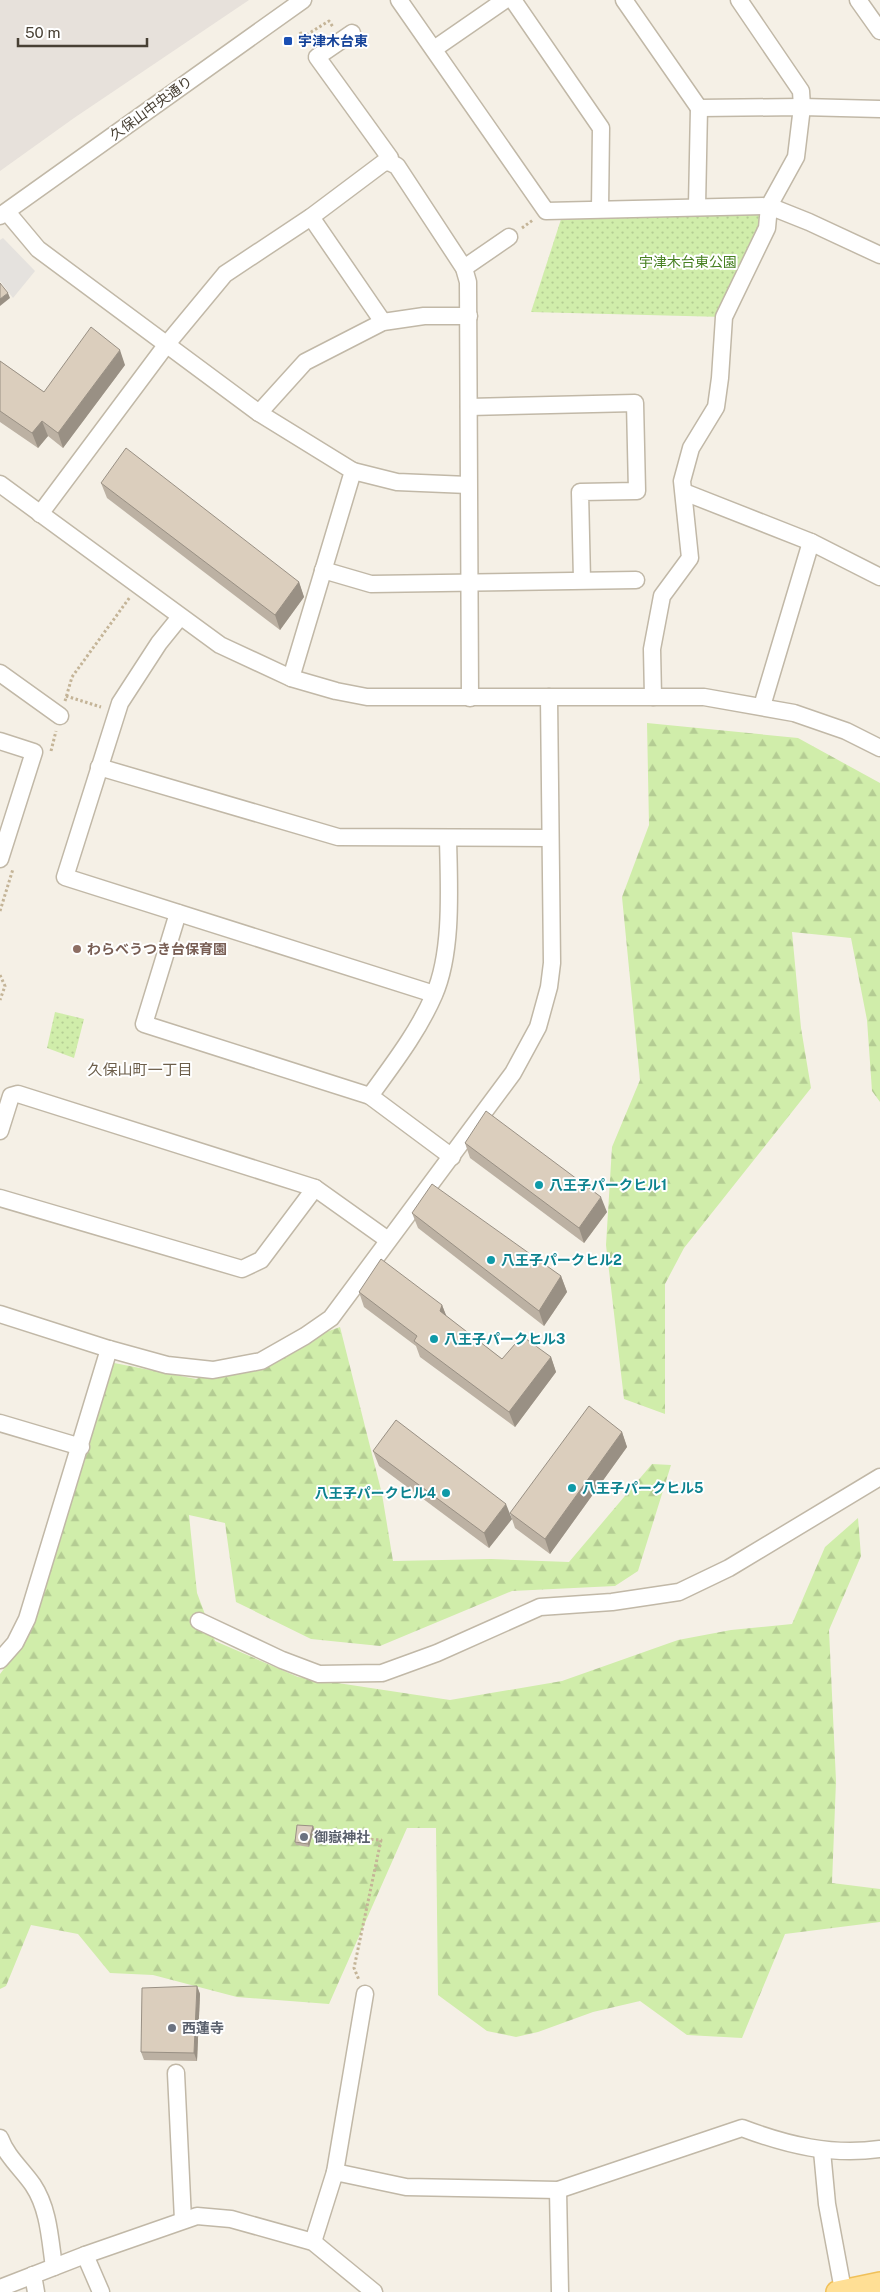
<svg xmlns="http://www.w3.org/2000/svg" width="880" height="2292" font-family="'Public Sans','Noto Sans JP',sans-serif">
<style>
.industrial{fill:#e7e1db}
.grass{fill:url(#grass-dots)}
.forest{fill:url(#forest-firs)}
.parking{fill:#e5e2de}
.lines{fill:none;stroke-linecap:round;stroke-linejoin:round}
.minor-casing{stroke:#c1b8a7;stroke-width:19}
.major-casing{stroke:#f0c059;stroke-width:24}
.path{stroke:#c4b497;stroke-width:3;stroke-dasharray:2.5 2.5;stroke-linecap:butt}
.minor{stroke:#fff;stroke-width:16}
.major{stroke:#ffdf95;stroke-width:21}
.wall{fill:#bcb1a3}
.shaded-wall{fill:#999084}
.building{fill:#dbcebd;stroke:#999084}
.transit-dot{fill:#1a4fb4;stroke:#fff;stroke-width:2}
.education-dot{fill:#8d6e63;stroke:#fff;stroke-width:2}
.culture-dot{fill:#0f9aa8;stroke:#fff;stroke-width:2}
.worship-dot{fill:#6b7280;stroke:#fff;stroke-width:2}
.labels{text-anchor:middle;stroke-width:4;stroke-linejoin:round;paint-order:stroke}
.transit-label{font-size:14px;font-weight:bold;fill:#164399;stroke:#fff;text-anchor:start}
.street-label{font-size:14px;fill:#484034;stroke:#fff}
.park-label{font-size:14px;fill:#478021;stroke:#fff}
.education-label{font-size:14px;font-weight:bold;fill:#785e54;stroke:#fff;text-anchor:start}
.culture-label{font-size:14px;font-weight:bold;fill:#0d838f;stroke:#fff;text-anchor:start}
.worship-label{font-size:14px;font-weight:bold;fill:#5b616d;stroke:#fff;text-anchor:start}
.neighbourhood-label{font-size:15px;fill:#6c5e4a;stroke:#fff}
</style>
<defs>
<pattern id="grass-dots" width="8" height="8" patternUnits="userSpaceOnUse" patternTransform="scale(1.25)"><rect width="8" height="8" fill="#d0edaa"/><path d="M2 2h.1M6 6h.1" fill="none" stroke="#b4cc93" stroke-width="1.8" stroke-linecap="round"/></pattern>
<pattern id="forest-firs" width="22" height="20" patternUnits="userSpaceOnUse" patternTransform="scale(1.25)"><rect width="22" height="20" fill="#d0edaa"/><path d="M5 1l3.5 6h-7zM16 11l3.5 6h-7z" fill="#b4cc93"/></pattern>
</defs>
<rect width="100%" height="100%" fill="#f5f0e6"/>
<!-- industrial -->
<polygon class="industrial" points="0,0 249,0 74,118 0,171"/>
<!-- grass -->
<g class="grass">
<polygon points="769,206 724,317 531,312 564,210"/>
<polygon points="55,1012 84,1019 74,1058 47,1048"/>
</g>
<!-- forest -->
<g class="forest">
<polygon points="647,723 798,738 880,783 880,1102 872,1091 867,1020 851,938 792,932 801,1028 811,1088 684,1248 665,1284 665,1414 624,1399 606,1245 612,1147 640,1080 622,897 649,825"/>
<polygon points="340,1327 382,1494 393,1561 491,1559 569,1562 652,1464 671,1465 638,1571 615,1586 512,1591 380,1646 311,1639 236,1602 225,1523 189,1515 197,1593 215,1641 298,1677 450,1700 562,1681 678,1640 731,1630 792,1624 825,1547 858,1518 861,1556 829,1630 836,1781 832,1883 880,1889 880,1922 785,1934 742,2038 687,2035 640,2001 593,2012 538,2032 516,2037 487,2031 438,1995 436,1828 407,1828 329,2004 237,1997 153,1975 110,1973 78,1934 31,1925 6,1986 0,1989 0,1674 28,1637 109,1362 196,1379"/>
</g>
<!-- parking -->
<polygon class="parking" points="3,238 35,271 13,298 0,281 0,240"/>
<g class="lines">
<!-- minor casing -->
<g class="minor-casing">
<g id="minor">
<polyline points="399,0 546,211 769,206 809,222 880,255"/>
<polyline points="513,0 601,128 600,209"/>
<polyline points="624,0 699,108 802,107 880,109"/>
<polyline points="858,0 880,31"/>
<polyline points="352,33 317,57 390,158 389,162"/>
<polyline points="434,49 505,0"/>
<polyline points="697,206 699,108"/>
<polyline points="7,212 38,249 259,413 353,471 291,678"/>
<polyline points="0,216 303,0"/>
<polyline points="311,217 383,322"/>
<polyline points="464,268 509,237"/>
<polyline points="469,407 635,403 637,491 580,492 582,580"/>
<polyline points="259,413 305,362 383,322 424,316 469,316"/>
<polyline points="353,471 397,482 468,485"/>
<polyline points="0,484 220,645 291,678 336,691 367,697 704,697 794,713 846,731 880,748"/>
<polyline points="684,492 811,542 880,577"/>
<polyline points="40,514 167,344 225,274 311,217 383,163 389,162 397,166 464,268 468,282 470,698"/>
<polyline points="323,570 371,584 636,580"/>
<polyline points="180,617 159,643 120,703 65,877 434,994"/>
<polyline points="0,673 60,716"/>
<polyline points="653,697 652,649 662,596 690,558 682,481 691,448 716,407 720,378 724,317 767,228 769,206 796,157 802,107 801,91 739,0"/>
<polyline points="762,706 811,542"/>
<polyline points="0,741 34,752 0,859"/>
<polyline points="99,767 338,837 550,838"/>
<polyline points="178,913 144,1024 370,1096 452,1157"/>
<path d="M370 1096C393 1064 418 1032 434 995 453 952 449 886 448 839"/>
<polyline points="0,1131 11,1096 18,1094 315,1188 388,1240"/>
<polyline points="0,1198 242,1269 261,1260 315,1188"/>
<polyline points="0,1314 109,1349 167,1365 213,1370 261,1361 305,1336 331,1318 513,1073 538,1027 549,987 552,963 549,697"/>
<polyline points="0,1423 81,1447"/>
<polyline points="199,1621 282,1660 319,1674 382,1673 437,1653 540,1607 612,1602 679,1592 729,1568 880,1477"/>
<polyline points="0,1660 15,1643 27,1619 109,1349"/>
<polyline points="176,2073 183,2220"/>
<path d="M0 2138C7 2157 22 2169 33 2185 49 2209 50 2240 54 2267"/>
<polyline points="822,2151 827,2204 843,2290"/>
<polyline points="335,2172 365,1994"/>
<polyline points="558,2190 560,2292"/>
<path d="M313 2242 335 2172 406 2187 558 2190 742 2128C787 2145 832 2156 880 2149"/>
<polyline points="85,2255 101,2292"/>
<polyline points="33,2275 36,2292"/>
<polyline points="0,2288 85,2255 197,2216 231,2219 313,2242 374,2292"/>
</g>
</g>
<!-- major casing -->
<g class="major-casing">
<polyline id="major" points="837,2292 880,2283"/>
</g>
<!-- path -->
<g class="path">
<polyline points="300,32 303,37 329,21 333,27"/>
<polyline points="522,228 533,220"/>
<polyline points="66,696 101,707"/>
<polyline points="65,701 72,677 130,597"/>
<polyline points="51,751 56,731"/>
<polyline points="0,911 13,869"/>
<polyline points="0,975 5,986 0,1000"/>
<polyline points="326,1837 381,1840 354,1968 359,1980"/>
</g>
<!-- minor -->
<use href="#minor" class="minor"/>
<!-- major -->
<use href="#major" class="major"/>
</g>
<!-- wall -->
<g class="wall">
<polygon points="0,361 44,392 125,365 63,448 48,436 38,448 0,422"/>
<polygon points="101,483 299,582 304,597 280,630 107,498"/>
<polygon points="465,1143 607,1212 584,1243 470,1158"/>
<polygon points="412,1213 561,1276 567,1292 544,1326 418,1228"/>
<polygon points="359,1292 442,1305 446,1316 502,1359 551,1357 556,1372 515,1427 420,1357 416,1346 364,1307"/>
<polygon points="622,1432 627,1447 550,1554 515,1528 510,1513"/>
<polygon points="373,1451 512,1519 489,1548 379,1466"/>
<polygon points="313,1826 314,1829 309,1847 296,1845 295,1842"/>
<polygon points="197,1986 200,1994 197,2061 144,2060 141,2052"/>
</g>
<!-- shaded-wall -->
<g class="shaded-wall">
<polygon points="8,293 10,298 0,306 0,299"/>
<polygon points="120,350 125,365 63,448 58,433"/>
<polygon points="42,421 48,436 38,448 32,433"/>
<polygon points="299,582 304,597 280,630 275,615"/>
<polygon points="601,1197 607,1212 584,1243 579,1228"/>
<polygon points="561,1276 567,1292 544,1326 539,1311"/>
<polygon points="442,1305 448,1320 440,1311"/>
<polygon points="551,1357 556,1372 515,1427 509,1412"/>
<polygon points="622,1432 627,1447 550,1554 545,1539"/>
<polygon points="506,1504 512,1519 489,1548 484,1533"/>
<polygon points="313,1826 314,1829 309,1847 308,1844"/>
<polygon points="197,1986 200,1994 197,2061 194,2053"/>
</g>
<!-- building -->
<g class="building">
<polygon points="0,283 8,293 0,299"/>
<polygon points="91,327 120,350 58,433 42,421 32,433 0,411 0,361 44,392"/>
<polygon points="126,448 299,582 275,615 101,483"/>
<polygon points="486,1111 601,1197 579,1228 465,1143"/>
<polygon points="432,1184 561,1276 539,1311 412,1213"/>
<polygon points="381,1259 442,1305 440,1311 502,1359 522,1336 551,1357 509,1412 414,1341 417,1336 359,1292"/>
<polygon points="589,1406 622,1432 545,1539 510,1513"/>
<polygon points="396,1420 506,1504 484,1533 373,1451"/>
<polygon points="297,1825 313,1826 308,1844 295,1842"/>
<polygon points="197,1986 194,2053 141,2052 142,1988"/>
</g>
<!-- markers -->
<rect class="transit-dot" x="283" y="36" width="10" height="10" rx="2.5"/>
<circle class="education-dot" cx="77" cy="949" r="5"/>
<g class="culture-dot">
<circle cx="539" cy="1185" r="5"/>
<circle cx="491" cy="1260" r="5"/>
<circle cx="434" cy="1339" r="5"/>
<circle cx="572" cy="1488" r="5"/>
<circle cx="446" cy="1493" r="5"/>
</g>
<g class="worship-dot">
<circle cx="304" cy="1837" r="5"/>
<circle cx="172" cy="2028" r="5"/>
</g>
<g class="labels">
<!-- transit labels -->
<g class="transit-label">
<text x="298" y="46">宇津木台東</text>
</g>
<!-- street labels -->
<g class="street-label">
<text transform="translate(151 108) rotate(-36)" y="5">久保山中央通り</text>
</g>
<!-- park labels -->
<g class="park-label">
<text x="688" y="267">宇津木台東公園</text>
</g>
<!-- education labels -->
<g class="education-label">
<text x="87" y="954">わらべうつき台保育園</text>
</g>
<!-- culture labels -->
<g class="culture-label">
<text x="549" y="1190">八王子パークヒル1</text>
<text x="501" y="1265">八王子パークヒル2</text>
<text x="444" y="1344">八王子パークヒル3</text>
<text x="582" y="1493">八王子パークヒル5</text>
<text x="436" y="1498" text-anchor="end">八王子パークヒル4</text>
</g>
<!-- worship labels -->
<g class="worship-label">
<text x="314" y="1842">御嶽神社</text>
<text x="182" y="2033">西蓮寺</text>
</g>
<!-- neighbourhood labels -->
<g class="neighbourhood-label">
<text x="140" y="1075">久保山町一丁目</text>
</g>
</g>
<!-- scale -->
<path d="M18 38v8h129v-8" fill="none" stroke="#484034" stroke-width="2.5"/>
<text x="25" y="38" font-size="15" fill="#484034" stroke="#ffffff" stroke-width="4" paint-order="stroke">50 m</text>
</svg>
